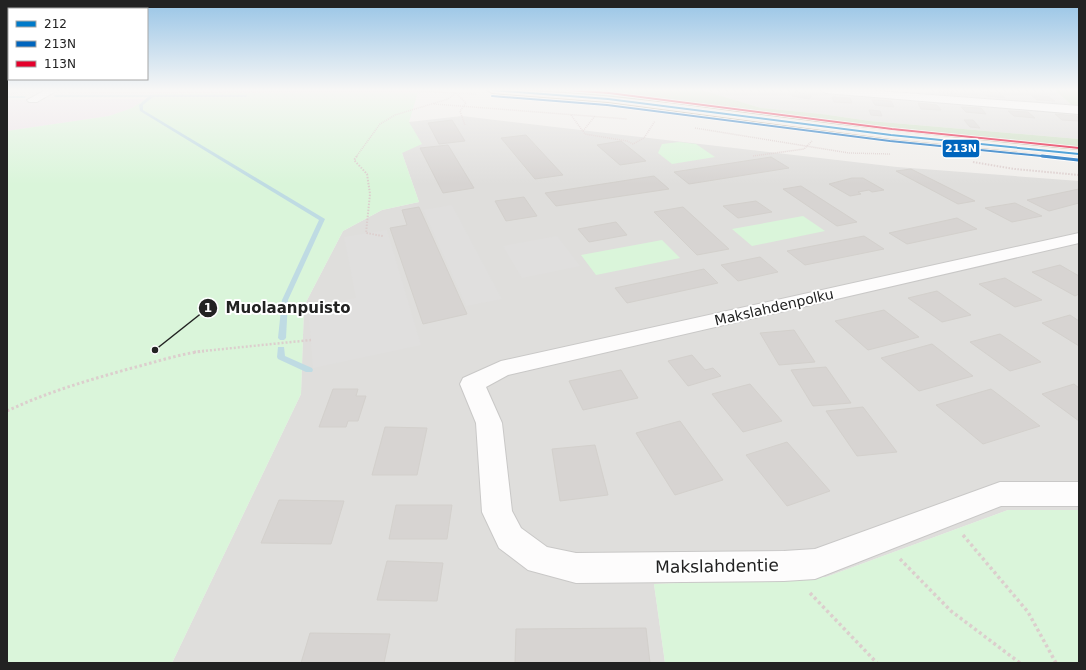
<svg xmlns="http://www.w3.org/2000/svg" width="1086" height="670" font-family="'DejaVu Sans',sans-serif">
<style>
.residential{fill:#dfdedc}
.industrial{fill:#ede4e9}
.forest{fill:#cbdec1}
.park{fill:#daf5da}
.parking{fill:#e0dfde}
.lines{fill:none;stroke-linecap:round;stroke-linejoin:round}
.stream{fill:#bfdbe3;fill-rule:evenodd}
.building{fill:#d7d4d2;stroke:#d3d0cc}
.minor-casing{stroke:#c9c8c7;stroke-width:2}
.major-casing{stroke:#a79c86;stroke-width:2}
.path-far4{stroke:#dccecd;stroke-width:1.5;stroke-dasharray:1 1;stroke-linecap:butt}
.path-far3{stroke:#dccecd;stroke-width:2;stroke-dasharray:1.5 1.5;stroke-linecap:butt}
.path-far2{stroke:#dccecd;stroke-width:2.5;stroke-dasharray:2 2;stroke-linecap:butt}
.path-far1{stroke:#dccecd;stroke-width:3;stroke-dasharray:2.5 2.5;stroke-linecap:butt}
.path{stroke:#dccecd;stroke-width:3.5;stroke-dasharray:3 3;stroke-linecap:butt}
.minor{fill:#fdfcfc;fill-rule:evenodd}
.major{fill:#f3ede7;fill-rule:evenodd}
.bus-1-casing{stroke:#fff;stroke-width:3.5}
.bus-2-far1-casing{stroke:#fff;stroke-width:3.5}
.bus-2-casing{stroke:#fff;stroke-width:5}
.bus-3-casing{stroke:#fff;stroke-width:3.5}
.bus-1{stroke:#007ac9;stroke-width:2}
.bus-2-far1{stroke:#0065bd;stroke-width:2}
.bus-2{stroke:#0065bd;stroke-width:3}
.bus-3{stroke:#e4002b;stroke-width:2}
.labels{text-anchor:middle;stroke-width:4;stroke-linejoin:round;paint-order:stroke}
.street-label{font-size:14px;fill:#222;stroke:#fff}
.near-street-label{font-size:17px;fill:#222;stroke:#fff}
.leader{fill:none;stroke:#222;stroke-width:1.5}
.callout-dot{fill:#222;stroke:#fff;stroke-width:1.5}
.mark-label{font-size:12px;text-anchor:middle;font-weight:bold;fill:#fff}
.callout-label{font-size:15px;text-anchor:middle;font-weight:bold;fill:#222;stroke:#fff;stroke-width:4;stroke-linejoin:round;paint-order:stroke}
.line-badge{stroke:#fff;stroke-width:1.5}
.badge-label{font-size:11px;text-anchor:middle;font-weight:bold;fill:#fff}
</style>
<rect width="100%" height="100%" fill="#f0eeeb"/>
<!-- residential -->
<g class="residential">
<polygon points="702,90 801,90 869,97 1079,112 1079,139 870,121 822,114 761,108"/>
<polygon points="925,90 1053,90 1075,107 930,97"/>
<polygon points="462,116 897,167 1079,181 1079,510 1008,510 826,577 654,584 665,663 172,663 301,394 304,306 343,231 382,210 419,202 402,153 409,122"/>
</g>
<!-- industrial -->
<polygon class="industrial" points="146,99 132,108 109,116 7,131 7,100"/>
<!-- forest -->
<g class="forest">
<path d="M543 90H702L761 108 822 114 870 121 1079 139V147C1039 146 999 142 958 138 820 125 682 99 543 90Z"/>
<polygon points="1054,90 1079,90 1079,106 1073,106"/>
</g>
<!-- park -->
<g class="park">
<polygon points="418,92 409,122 422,144 402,153 419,202 382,210 343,231 304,306 301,394 172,663 7,663 7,131 109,116 132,108 153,94"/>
<polygon points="679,142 696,144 715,157 672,164 658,153 662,144"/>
<polygon points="803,216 825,231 752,246 732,229"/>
<polygon points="662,240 680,258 596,275 581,255"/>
<polygon points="1008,510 1079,510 1079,663 665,663 654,584 826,577"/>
</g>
<!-- parking -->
<g class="parking">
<polygon points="452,205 502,299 466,306 423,210"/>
<polygon points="387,230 421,345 313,368 308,307 356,298 344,237"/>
<polygon points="557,236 580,266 522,278 503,246"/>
</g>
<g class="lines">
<!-- stream -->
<g class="stream">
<polygon points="55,95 247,95 246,97 153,97 143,105 143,110 325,219 288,300 286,338 284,340 280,340 278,338 282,300 319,220 140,111 139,105 148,97 54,97"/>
<polygon points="7,96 24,96 26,97 24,98 7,98"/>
<polygon points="278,347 284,347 285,356 312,368 313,370 312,372 306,372 278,359 277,357"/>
</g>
</g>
<!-- building -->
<g class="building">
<polygon points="937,90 953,90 956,94 940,93"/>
<polygon points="795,92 812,95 809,99 792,96"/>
<polygon points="983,92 1000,93 1005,98 988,96"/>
<polygon points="1031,95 1049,97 1055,101 1037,100"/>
<polygon points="832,97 850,98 852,103 834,102"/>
<polygon points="872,100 891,101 894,107 875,105"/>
<polygon points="918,103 937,105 941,110 921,109"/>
<polygon points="961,107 981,108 986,114 966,112"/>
<polygon points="869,110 880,111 882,116 871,115"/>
<polygon points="1008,111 1028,112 1035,118 1014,116"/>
<polygon points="1055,114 1077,116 1079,121 1062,120"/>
<polygon points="452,120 465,141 439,144 428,123"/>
<polygon points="964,120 973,120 980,128 970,127"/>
<polygon points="526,135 563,175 535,179 501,138"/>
<polygon points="621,141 646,161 620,165 597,145"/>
<polygon points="448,145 474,188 443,193 420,148"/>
<polygon points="771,157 789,168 689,184 674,172"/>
<polygon points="911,169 975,201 958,204 896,171"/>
<polygon points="654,176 669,189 556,206 545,193"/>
<polygon points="852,178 863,178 884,190 872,192 869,190 858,192 861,194 850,196 829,184"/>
<polygon points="801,186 857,222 837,226 783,189"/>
<polygon points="1079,189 1079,203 1049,211 1027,200"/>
<polygon points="524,197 537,216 506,221 495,201"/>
<polygon points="756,201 772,212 738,218 723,206"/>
<polygon points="1015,203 1042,216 1012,222 985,208"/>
<polygon points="419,207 467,314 423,324 390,228 407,225 402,210"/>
<polygon points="683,207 729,249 697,255 654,212"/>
<polygon points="957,218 977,229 907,244 889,233"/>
<polygon points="616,222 627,235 589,242 578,229"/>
<polygon points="864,236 884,249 805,265 787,251"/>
<polygon points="760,257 778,272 738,281 721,265"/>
<polygon points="1060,265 1079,276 1079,294 1075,296 1032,272"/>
<polygon points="704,269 718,283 627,303 615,288"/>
<polygon points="1005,278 1042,300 1015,307 979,284"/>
<polygon points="937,291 971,315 942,322 908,298"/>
<polygon points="884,310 919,337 868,350 835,321"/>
<polygon points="1070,315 1079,321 1079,346 1042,323"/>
<polygon points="794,330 815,362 779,365 760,333"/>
<polygon points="1000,334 1041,362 1010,371 970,342"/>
<polygon points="932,344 973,376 919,391 881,358"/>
<polygon points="692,355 705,370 713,368 721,376 688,386 668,361"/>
<polygon points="826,367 851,403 813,406 791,370"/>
<polygon points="621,370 638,398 583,410 569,381"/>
<polygon points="750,384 782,421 743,432 712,394"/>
<polygon points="1074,384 1079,388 1079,421 1042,394"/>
<polygon points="333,389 358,389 356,396 366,396 358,421 348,421 346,427 319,427"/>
<polygon points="991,389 1040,426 983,444 936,405"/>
<polygon points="863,407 897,452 857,456 826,411"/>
<polygon points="680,421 723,480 675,495 636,433"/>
<polygon points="385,427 427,428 417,475 372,475"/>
<polygon points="787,442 830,491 787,506 746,455"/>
<polygon points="595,445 608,495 560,501 552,449"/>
<polygon points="279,500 344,501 331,544 261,543"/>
<polygon points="396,505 452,505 447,539 389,539"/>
<polygon points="387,561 443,563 437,601 377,600"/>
<polygon points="646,628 650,663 515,663 516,629"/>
<polygon points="310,633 390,634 384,663 301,663"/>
</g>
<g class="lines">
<!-- minor casing -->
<g class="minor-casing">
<g id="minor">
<polygon points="45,90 58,90 37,102 29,102 27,100"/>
<polygon points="821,90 865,90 1079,106 1079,114 826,93"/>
<polygon points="1079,233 1079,243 508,375 486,387 502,423 512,511 521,528 547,547 576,553 784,551 815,549 1000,482 1079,482 1079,506 1001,506 815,579 784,581 576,583 528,570 499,548 482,512 476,423 460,384 463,378 501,361"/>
</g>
</g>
<!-- major casing -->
<g class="major-casing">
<path id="major" d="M487 90C585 90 681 105 778 117 878 130 979 140 1079 150V158L891 139 608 102 492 93Z"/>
</g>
<!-- path-far4 -->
<g class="path-far4">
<polyline points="69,93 418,91 476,94"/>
<polyline points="7,94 18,93"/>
<polyline points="434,104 627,119"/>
<polyline points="571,115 585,134 627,141 633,144 644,138 655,121"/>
<polyline points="695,128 849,153 890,154"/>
<polyline points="583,131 595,116"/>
<polyline points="753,156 804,149 812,141"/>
<polyline points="356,157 380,124 395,115 448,99 456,93 466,103 460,111 465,125"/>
</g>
<!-- path-far3 -->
<g class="path-far3">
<polyline points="357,156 354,160 367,174 370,194 366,233 383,236"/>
<polyline points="973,162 1015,169 1079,175"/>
</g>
<!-- path-far2 -->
<polyline class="path-far2" points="194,352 311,340"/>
<!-- path-far1 -->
<path class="path-far1" d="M7 411C47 392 89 380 132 368 156 362 179 354 204 351"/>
<!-- path -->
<g class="path">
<polyline points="963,535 1028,612 1056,663"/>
<polyline points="900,559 951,611 1020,663"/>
<polyline points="810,593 877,663"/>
</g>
<!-- minor -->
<use href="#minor" class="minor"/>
<!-- major -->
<use href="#major" class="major"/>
<!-- bus-1 casing -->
<g class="bus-1-casing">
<polyline id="bus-1" points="492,90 608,99 891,135 1079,154"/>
</g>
<!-- bus-2-far1 casing -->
<g class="bus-2-far1-casing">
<polyline id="bus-2-far1" points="492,96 607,105 890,141 1052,157"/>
</g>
<!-- bus-2 casing -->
<g class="bus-2-casing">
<polyline id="bus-2" points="1042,156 1078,160"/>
</g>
<!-- bus-3 casing -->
<g class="bus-3-casing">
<polyline id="bus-3" points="567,90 609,93 892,129 1079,148"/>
</g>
<!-- bus-1 -->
<use href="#bus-1" class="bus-1"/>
<!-- bus-2-far1 -->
<use href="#bus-2-far1" class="bus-2-far1"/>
<!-- bus-2 -->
<use href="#bus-2" class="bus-2"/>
<!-- bus-3 -->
<use href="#bus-3" class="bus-3"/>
</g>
<!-- sky -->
<linearGradient id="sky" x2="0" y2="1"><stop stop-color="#97c4e6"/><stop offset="0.49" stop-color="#f8f7f6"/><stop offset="1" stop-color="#f8f7f6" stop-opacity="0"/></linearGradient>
<rect width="1086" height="184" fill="url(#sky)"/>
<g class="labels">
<!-- street labels -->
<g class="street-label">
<text transform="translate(774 307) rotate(-13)" y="5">Makslahdenpolku</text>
</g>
<!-- near-street labels -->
<g class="near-street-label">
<text transform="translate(717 566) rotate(-1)" y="6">Makslahdentie</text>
</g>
</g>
<!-- callouts -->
<path class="leader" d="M155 350L208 308"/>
<g class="callout-dot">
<circle cx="155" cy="350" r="4"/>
<circle cx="208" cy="308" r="10"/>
</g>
<g class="mark-label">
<text x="208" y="312">1</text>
</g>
<g class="callout-label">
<text x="288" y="313">Muolaanpuisto</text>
</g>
<rect class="line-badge" x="942" y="139" width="38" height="19" rx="4" fill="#0065bd"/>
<g class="badge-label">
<text x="961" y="152">213N</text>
</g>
<!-- border -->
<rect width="1086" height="670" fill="none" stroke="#222222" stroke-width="16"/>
<!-- legend -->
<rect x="8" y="8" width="140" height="72" fill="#ffffff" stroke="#a7a7a7"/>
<rect x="16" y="21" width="20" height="6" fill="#007ac9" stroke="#a7a7a7"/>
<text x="44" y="28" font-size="12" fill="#222222">212</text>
<rect x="16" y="41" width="20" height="6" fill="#0065bd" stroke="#a7a7a7"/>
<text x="44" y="48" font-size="12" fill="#222222">213N</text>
<rect x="16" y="61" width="20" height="6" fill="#e4002b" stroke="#a7a7a7"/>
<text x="44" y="68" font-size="12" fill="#222222">113N</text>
</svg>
